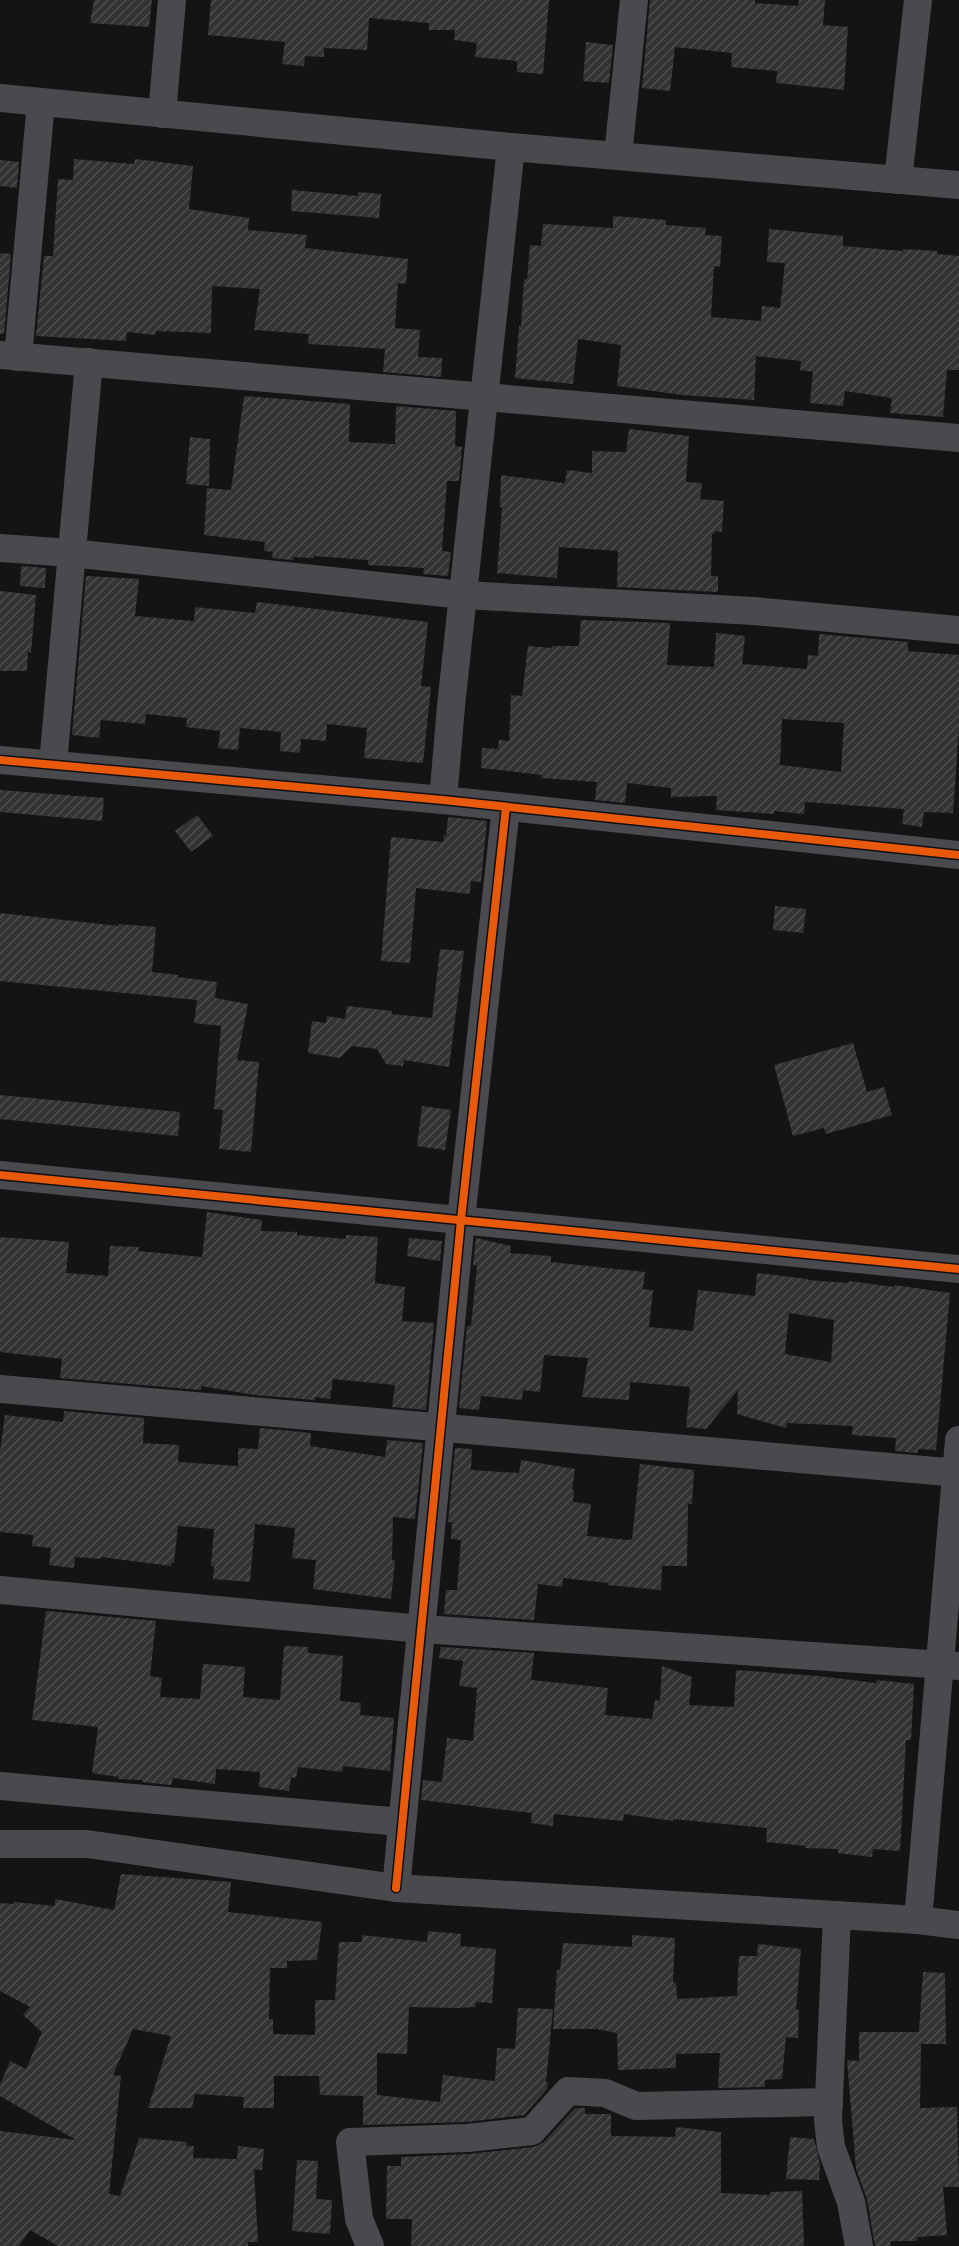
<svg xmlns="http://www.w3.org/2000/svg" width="959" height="2246" font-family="Poppins,sans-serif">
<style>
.building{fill:url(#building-hatch);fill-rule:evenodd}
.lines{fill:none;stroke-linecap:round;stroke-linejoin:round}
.minor{stroke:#494a4d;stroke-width:28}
.cycleway-casing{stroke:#0f0f10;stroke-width:11}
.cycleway{stroke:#e8590c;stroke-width:8}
</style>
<defs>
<pattern id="building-hatch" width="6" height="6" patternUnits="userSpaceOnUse" patternTransform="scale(1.5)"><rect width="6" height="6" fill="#333336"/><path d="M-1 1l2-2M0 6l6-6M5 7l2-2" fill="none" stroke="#4e4e51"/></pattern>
</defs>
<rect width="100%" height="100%" fill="#141415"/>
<!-- building -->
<g class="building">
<polygon points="94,0 152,0 149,27 90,23"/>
<polygon points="211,0 549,0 543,74 517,72 517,61 475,57 477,43 454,40 455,30 429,30 429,23 369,18 367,50 324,48 324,57 305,56 304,66 282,64 285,42 208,35"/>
<polygon points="650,0 755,0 755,3 798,6 799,0 825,0 823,25 848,27 844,90 776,83 777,71 731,67 732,53 675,47 670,91 642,88"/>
<polygon points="586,42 613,45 609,83 583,81"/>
<polygon points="74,159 134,164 135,159 193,166 189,209 249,218 248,230 307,235 305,248 408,259 406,284 398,283 395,328 420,330 418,357 442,358 441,377 383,372 385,349 308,344 309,334 254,330 260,289 212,286 211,333 156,331 155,335 127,332 126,341 36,336 44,256 53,256 58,179 73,180"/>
<polygon points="0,160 19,162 17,188 0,186"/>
<polygon points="292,190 358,196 358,192 381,194 379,218 291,211"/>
<polygon points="613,216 666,220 666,225 706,228 705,235 722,236 720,267 714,266 711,317 761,321 762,306 780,308 785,263 767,262 769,229 843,236 843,246 903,251 903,249 937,251 937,254 959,256 959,370 947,370 943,417 890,413 892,398 845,391 843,406 810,403 813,372 800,370 801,361 756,356 754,400 682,395 617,386 621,345 578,339 573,384 515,378 519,326 521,326 524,279 527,279 530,245 541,246 543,224 613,228"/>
<polygon points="0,253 11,254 4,334 0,334"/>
<polygon points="244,396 350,404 349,442 395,444 396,406 456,411 455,446 462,447 459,481 447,481 442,551 451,552 448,576 423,574 424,568 368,565 368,560 314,556 314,558 293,557 293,560 272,558 273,552 264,551 265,542 204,535 207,488 231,490"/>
<polygon points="629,429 689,436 686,482 702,483 700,499 724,501 722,532 715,531 714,534 712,534 711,576 718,576 718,592 617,587 618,551 559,547 557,578 497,573 502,507 500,507 501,475 565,483 567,470 592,473 592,451 626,452"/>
<polygon points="190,437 210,439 209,486 186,484"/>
<polygon points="21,566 46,568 45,588 20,586"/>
<polygon points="86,576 139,579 135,616 194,621 195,607 255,613 257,602 428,622 421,686 431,687 423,763 364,758 367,728 327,724 326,741 301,739 300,753 280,751 281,732 240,728 238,750 218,748 220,731 186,727 187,718 146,714 145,724 101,720 99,738 72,735"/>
<polygon points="0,591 36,595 31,653 28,652 27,671 0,671"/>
<path d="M581 620 670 623 667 665 714 667 716 633 745 636 742 664 807 669 808 655 818 656 819 634 908 642V651L959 655V728L953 813 924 812 922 827 902 824 904 809 805 802 804 814 774 811V814L716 810 717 796 671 797V788L627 783 625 803 595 800 597 782 541 778 542 775 481 768 482 748 498 749 499 740 509 741 511 695 522 696 528 646 552 648V646H579ZM782 719 844 723 841 772 780 765Z"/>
<polygon points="0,790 104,798 102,821 0,812"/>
<polygon points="197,815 213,836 191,852 175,831"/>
<polygon points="448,817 487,821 481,882 471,881 470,894 416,888 410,963 381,961 391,837 443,842 444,835 446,836"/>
<polygon points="775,906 806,909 803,933 773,930"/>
<polygon points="0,913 119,926 119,924 156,927 152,972 178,975 178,977 217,982 215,998 248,1004 237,1060 259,1062 251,1152 219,1149 223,1110 214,1109 221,1026 194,1023 197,1000 0,981"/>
<polygon points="440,949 464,951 449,1067 404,1060 403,1066 386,1064 377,1049 352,1046 340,1058 308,1053 312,1021 326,1023 327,1016 345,1019 347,1006 392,1011 391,1014 432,1018"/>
<polygon points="853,1043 867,1092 884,1087 892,1115 826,1134 824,1128 793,1136 774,1065"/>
<polygon points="0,1095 180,1112 178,1136 0,1119"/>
<polygon points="422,1106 451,1110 445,1150 417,1146"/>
<polygon points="207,1212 262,1220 261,1231 297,1232 297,1235 346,1239 346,1235 378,1237 375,1283 405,1287 402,1321 434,1323 426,1410 392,1407 395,1385 333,1379 330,1399 315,1397 315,1400 255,1395 201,1386 201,1390 60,1378 62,1359 0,1352 0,1237 69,1242 66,1273 108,1276 110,1246 139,1247 138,1251 202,1257"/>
<polygon points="409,1238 442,1241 440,1261 407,1256"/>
<path d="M476 1238 511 1246 510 1253 551 1256V1262L645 1272 643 1289 653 1290 649 1327 693 1331 698 1290 755 1296 757 1273 808 1279V1280L848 1283 849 1281 894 1287V1285L950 1293 936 1450 918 1449V1453L895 1451 896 1438 852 1435 853 1426 787 1423 786 1428 737 1414 738 1390 706 1429 686 1427 690 1387 630 1382 629 1400 582 1397 588 1358 544 1355 540 1392 523 1390 522 1400 481 1396 479 1410 459 1408 467 1326H471L477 1266 473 1265ZM789 1313 834 1320 831 1362 785 1354Z"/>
<polygon points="64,1411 144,1418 143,1443 179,1445 178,1462 238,1466 238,1448 258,1449 260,1428 311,1433 310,1446 385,1457 387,1440 423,1443 415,1519 393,1517 392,1560 395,1561 391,1599 313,1589 316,1560 292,1558 295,1528 255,1524 250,1582 213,1579 214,1566 211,1566 214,1529 178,1526 174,1563 171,1563 171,1566 101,1557 101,1559 75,1557 74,1568 49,1565 51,1548 32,1546 33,1535 0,1532 0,1452 5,1415 63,1422"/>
<polygon points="455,1448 472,1449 471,1470 519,1473 521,1460 575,1469 572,1490 574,1490 573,1502 591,1504 587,1536 628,1540 632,1539 640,1464 694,1470 692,1504 688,1504 687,1566 662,1566 661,1590 608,1585 608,1583 563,1578 562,1587 538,1584 534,1620 444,1614 446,1590 457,1590 461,1540 451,1539 452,1522 448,1522"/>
<polygon points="46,1611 156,1621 150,1676 162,1678 160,1697 200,1699 203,1664 245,1667 243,1697 280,1700 284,1646 308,1647 308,1653 343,1656 340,1701 361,1703 360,1715 394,1718 390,1771 343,1766 342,1772 298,1767 296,1778 291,1777 289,1791 259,1787 260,1772 216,1769 215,1784 173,1778 171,1785 142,1782 142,1780 118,1779 118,1777 92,1773 98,1727 32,1720"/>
<polygon points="441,1647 534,1653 531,1680 608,1688 605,1715 652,1719 655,1700 660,1701 662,1666 692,1677 689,1705 734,1707 736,1670 819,1676 876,1683 877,1680 914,1684 911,1740 906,1740 900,1851 873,1849 872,1857 838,1853 838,1849 805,1848 806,1846 766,1842 767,1828 673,1819 673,1821 624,1814 623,1821 554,1814 553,1826 531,1823 532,1813 421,1800 423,1780 442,1782 447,1738 473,1741 477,1688 459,1686 463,1661 439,1658"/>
<polygon points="121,1874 231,1882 228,1912 322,1922 317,1960 287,1961 287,1968 270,1968 269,2019 273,2019 273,2034 315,2035 315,2000 335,2000 339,1942 362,1942 362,1935 427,1942 428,1931 461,1934 460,1946 496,1949 492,2003 476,2002 475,2007 457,2008 409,2007 407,2054 377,2053 377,2095 440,2102 443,2075 495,2081 497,2048 515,2049 518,2008 553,2009 546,2082 548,2083 547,2089 524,2115 467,2122 363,2125 363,2096 320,2095 319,2076 274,2076 274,2108 243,2108 244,2097 195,2094 192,2108 148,2108 171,2036 133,2029 113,2075 121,2076 109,2194 120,2196 139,2138 187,2142 186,2146 194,2146 193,2158 237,2159 238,2146 264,2149 262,2170 254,2169 258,2242 248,2242 248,2246 58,2246 30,2230 19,2246 0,2246 0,2131 76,2140 0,2096 0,2085 10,2061 26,2069 42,2032 23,2015 30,2007 0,1991 0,1903 14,1904 14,1902 55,1906 55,1899 114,1910"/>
<polygon points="632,1935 675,1938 673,1983 676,1982 677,1999 737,1996 739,1956 757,1956 758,1944 801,1949 796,2010 799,2010 798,2038 786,2037 782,2079 765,2080 765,2087 718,2088 720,2053 676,2054 676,2068 618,2070 617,2033 597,2029 553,2029 557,1970 560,1970 563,1943 632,1947"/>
<polygon points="923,1972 945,1973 946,2044 921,2044 920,2108 957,2107 959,2187 943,2187 947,2235 917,2237 917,2241 890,2241 891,2246 875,2246 867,2199 856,2169 847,2060 859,2061 859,2032 919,2032"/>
<polygon points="575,2108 585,2108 585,2114 611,2114 611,2136 675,2137 676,2127 721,2132 721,2193 770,2195 770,2192 802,2191 804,2246 411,2246 412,2219 386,2219 387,2166 401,2166 401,2157 469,2154 534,2147 544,2142"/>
<polygon points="790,2137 814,2139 820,2164 819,2180 786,2179"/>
<polygon points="297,2160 318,2161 316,2199 332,2200 330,2234 292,2231"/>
</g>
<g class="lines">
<!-- minor -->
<g class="minor">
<polyline points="0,98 511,147 959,185"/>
<polyline points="162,114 172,0"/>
<polyline points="618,156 634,0"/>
<polyline points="898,180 918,0"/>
<polyline points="0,355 959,438"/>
<polyline points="18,357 41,102"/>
<polyline points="0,548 71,553 463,595 754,611 959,630"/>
<polyline points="0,760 443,800 959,855"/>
<polyline points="53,764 89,362"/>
<polyline points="443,800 451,706 511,147"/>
<polyline points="0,1175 959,1269"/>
<polyline points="0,1389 959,1473"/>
<polyline points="0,1590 422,1629 959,1666"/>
<polyline points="0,1786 401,1822"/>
<polyline points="0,1844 87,1844 396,1888 918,1920 959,1925"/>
<polyline points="396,1888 461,1220 506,807"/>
<polyline points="837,1915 828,2120 831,2147 851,2202 859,2246"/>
<polyline points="918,1920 959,1440"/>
<polyline points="370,2246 359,2219 350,2142 468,2138 532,2131 568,2091 605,2093 636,2106 829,2102"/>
</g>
<!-- cycleway casing -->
<g class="cycleway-casing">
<g id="cycleway">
<polyline points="0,760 443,800 959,855"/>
<polyline points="0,1175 959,1269"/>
<polyline points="396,1888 461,1220 506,807"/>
</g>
</g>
<!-- cycleway -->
<use href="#cycleway" class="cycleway"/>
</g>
</svg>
